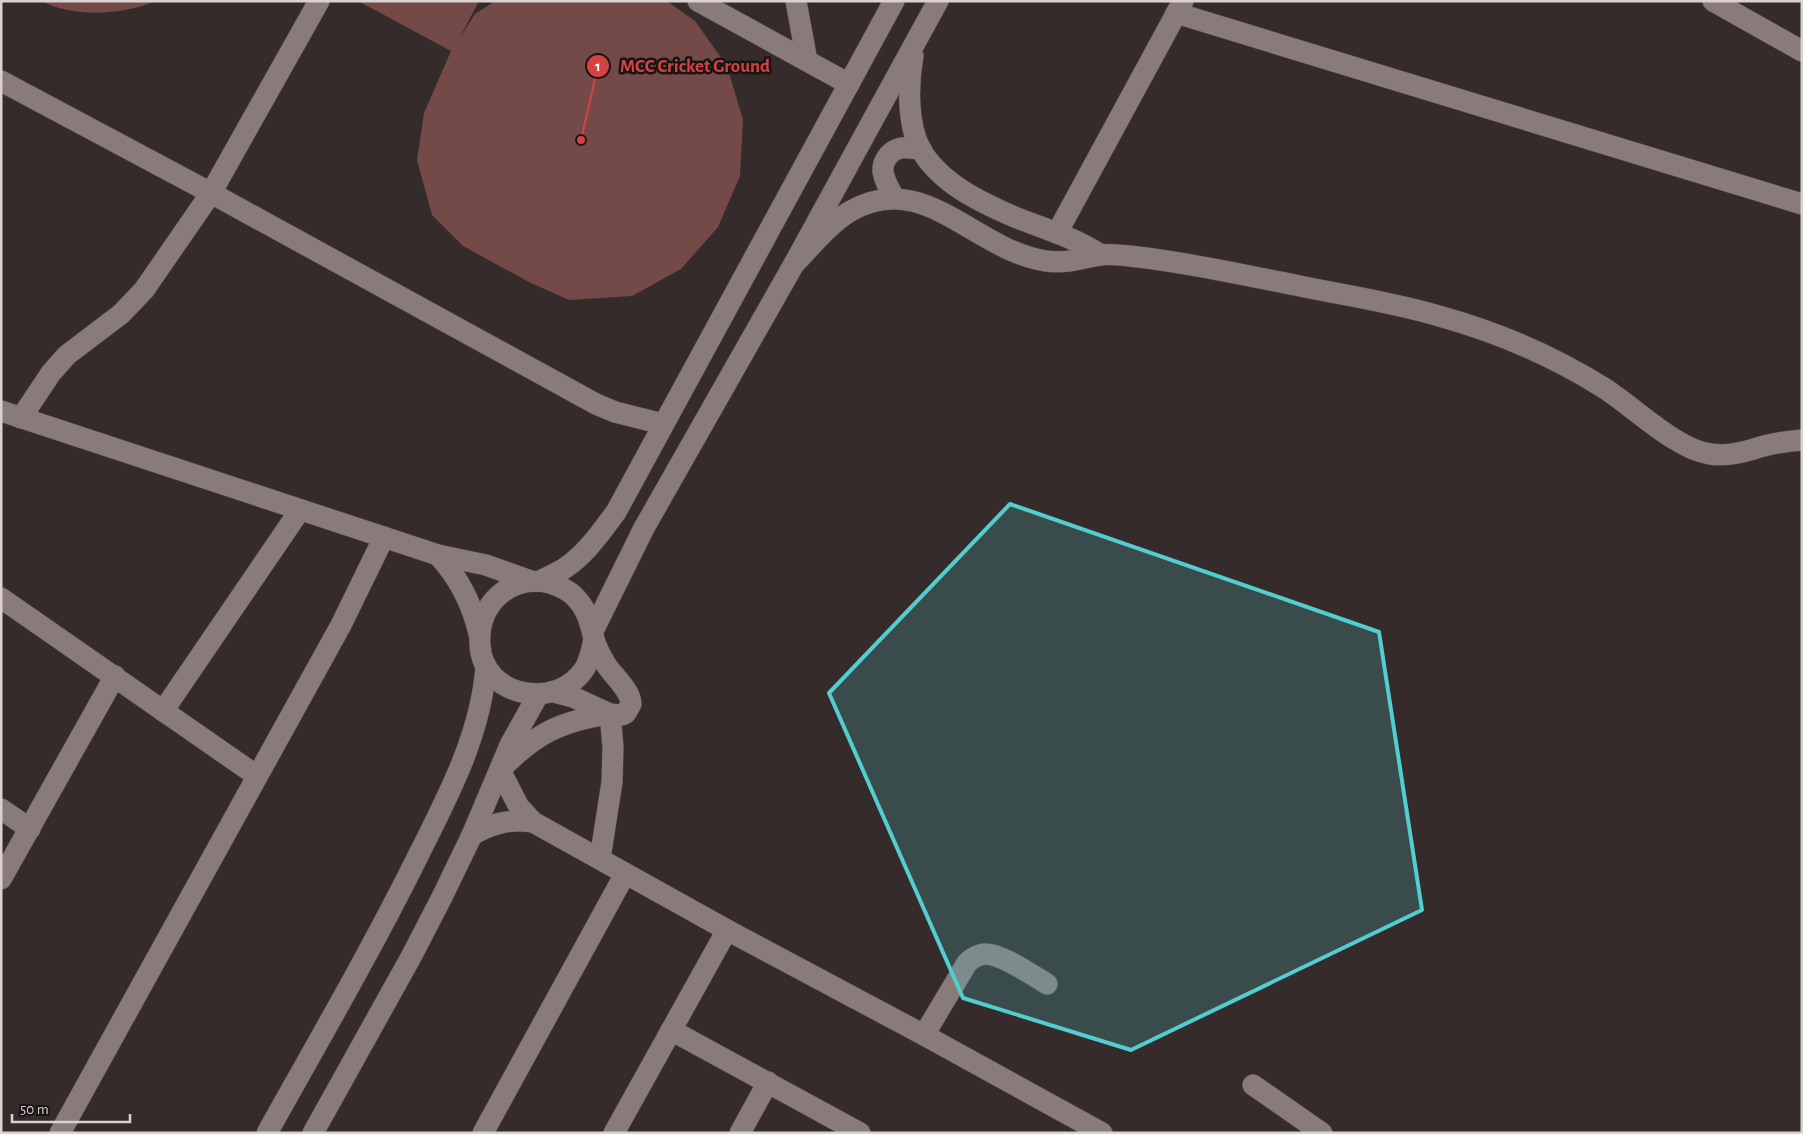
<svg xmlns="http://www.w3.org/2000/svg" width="1803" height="1134" font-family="'Alegreya Sans',sans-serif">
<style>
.green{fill:#734a47}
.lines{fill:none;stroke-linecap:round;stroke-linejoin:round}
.minor-casing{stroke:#524847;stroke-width:22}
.minor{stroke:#887b7a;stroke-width:21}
.marked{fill:#52cdd0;fill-opacity:0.2;stroke:#52cdd0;stroke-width:4;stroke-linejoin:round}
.leader{fill:none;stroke:#d64241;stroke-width:2}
.callout-dot{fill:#d64241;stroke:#191514;stroke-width:2}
.mark-label{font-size:15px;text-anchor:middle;font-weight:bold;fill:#fff}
.callout-label{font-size:19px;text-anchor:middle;font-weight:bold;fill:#d64241;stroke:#191514;stroke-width:5;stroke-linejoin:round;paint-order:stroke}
</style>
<rect width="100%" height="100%" fill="#352b2a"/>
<!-- green -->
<g class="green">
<path d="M42 1H155C124 15 72 18 42 1Z"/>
<polygon points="358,1 479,1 459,39 475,14 495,1 667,1 695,21 727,66 743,120 740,176 718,227 681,269 632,296 569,300 529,282 463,246 432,215 417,160 424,113 451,51"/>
</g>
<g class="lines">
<!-- minor casing -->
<g class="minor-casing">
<g id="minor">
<polyline points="698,1 849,84"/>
<polyline points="796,1 807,61"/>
<polyline points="1713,1 1802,51"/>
<polyline points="1176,13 1802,204"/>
<path d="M913 56C908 84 907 125 921 150 941 184 982 203 1017 218 1046 229 1075 238 1101 255"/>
<polyline points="1,81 211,193 596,404 615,412 663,424"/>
<path d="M894 198C891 191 886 184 884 176 880 164 888 151 901 148 907 147 914 149 921 149"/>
<polyline points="1057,233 1183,1"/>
<path d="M794 264C811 247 828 225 849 212 923 167 975 251 1046 261 1067 264 1080 258 1100 255 1112 253 1127 256 1138 257 1191 263 1243 275 1295 285 1343 295 1392 302 1439 316 1497 332 1553 356 1604 388 1635 408 1676 449 1710 454 1730 457 1746 451 1764 446 1776 443 1789 441 1802 440"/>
<polyline points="1,411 438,555 486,565 531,581"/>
<polyline points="21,418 51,373 67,355 121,314 144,290 211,193 319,1"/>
<path d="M438 555C459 578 472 603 479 634"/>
<path d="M540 581C548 577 557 573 565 568 586 554 601 532 616 512L894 1"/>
<polyline points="1,598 257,776"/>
<polyline points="593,631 644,528 794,264 938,1"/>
<path d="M554 692 573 697 610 714 622 715 626 713 631 704C631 690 612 675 605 663 601 656 596 647 594 639 590 623 588 611 576 598 570 591 559 586 550 583 510 574 477 604 480 645 483 698 558 711 585 668 590 659 592 649 594 639"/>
<polyline points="163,711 300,510"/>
<polyline points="1,809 30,829"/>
<path d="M472 835C492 823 510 819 533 822"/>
<path d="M600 859 612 782 613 747 610 714C560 721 535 734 500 770L519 807 533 822 727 930 924 1035 1102 1133"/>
<polyline points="1,879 115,676"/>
<polyline points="671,1030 860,1133"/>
<path d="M924 1035 967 963C972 958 977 955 984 954 1001 953 1032 975 1047 984"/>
<polyline points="1253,1085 1322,1133"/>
<polyline points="60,1133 341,625 384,537"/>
<path d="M267 1133C319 1040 372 949 419 854 449 794 481 734 486 666"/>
<polyline points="313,1133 411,957 442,897 472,835 510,745 538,695"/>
<polyline points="483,1133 625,874"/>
<polyline points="614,1133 727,930"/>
<polyline points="740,1133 768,1082"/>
</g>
</g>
<!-- minor -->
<use href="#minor" class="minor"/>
</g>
<!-- marked area -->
<path class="marked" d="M1010 504 1379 632 1422 910 1131 1050 963 998 829 693Z"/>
<!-- callouts -->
<path class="leader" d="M581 140L598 66"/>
<g class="callout-dot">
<circle cx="581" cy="140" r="5"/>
<circle cx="598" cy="66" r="12"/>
</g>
<g class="mark-label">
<text x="598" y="71">1</text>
</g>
<g class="callout-label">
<text x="695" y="72">MCC Cricket Ground</text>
</g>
<!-- border -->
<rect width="1803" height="1134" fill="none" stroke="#d9d2d1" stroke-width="5"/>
<!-- scale -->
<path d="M12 1114v8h118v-8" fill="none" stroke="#d9d2d1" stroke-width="2.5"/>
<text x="20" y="1114" font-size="15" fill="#d9d2d1" stroke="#191514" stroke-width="4" paint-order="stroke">50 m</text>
</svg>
